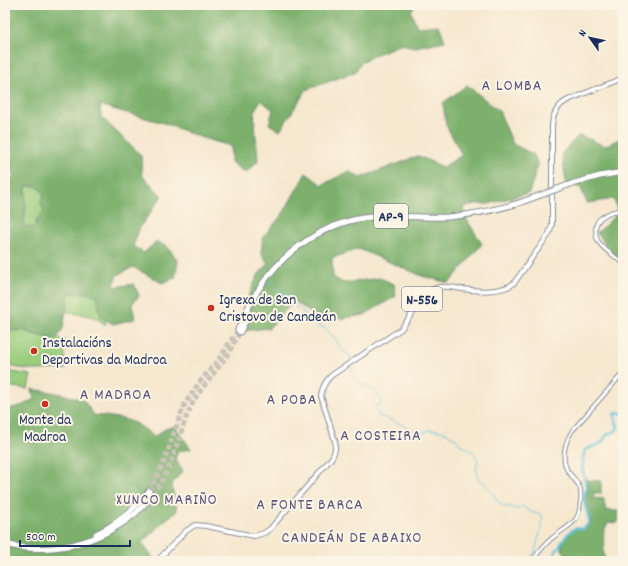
<svg xmlns="http://www.w3.org/2000/svg" width="628" height="566" font-family="Dekko,sans-serif">
<style>
.green{fill:#9acd7d;stroke:#5a7e6e}
.forest{fill:#7bb06c;stroke:#4b7065;fill-rule:evenodd}
.lines{fill:none;stroke-linecap:round;stroke-linejoin:round}
.stream{stroke:#61c2df;stroke-width:1}
.river{stroke:#61c2df;stroke-width:2.5}
.motorway-tunnel{stroke:#cac3b8;stroke-width:5;stroke-dasharray:5 2.5;stroke-linecap:butt}
.secondary-casing{stroke:#888c96;stroke-width:5}
.primary-casing{stroke:#888c96;stroke-width:6}
.motorway-casing{stroke:#888c96;stroke-width:7}
.secondary{stroke:#fff;stroke-width:3}
.primary{stroke:#fff;stroke-width:4}
.motorway{stroke:#fff;stroke-width:5}
.motorway-bridge-casing{stroke:#888c96;stroke-width:7;stroke-linecap:butt}
.motorway-bridge{stroke:#fff;stroke-width:5}
.poi-dot{fill:#c8321e;stroke:#fcf5e5;stroke-width:1.5}
.labels{text-anchor:middle;stroke-width:4;stroke-linejoin:round;paint-order:stroke}
.shield{fill:#fcf5e5;stroke:#5e6a86;stroke-width:1}
.shield-label{font-size:14px;font-weight:bold;fill:#1b2f5e}
.poi-label{font-size:15px;fill:#1b2f5e;stroke:#fcf5e5;text-anchor:start}
.neighbourhood-label{font-size:16px;letter-spacing:1px;fill:#5a537f;stroke:#fcf5e5}
</style>
<rect width="100%" height="100%" fill="#fcf5e5"/>
<filter id="ink" filterUnits="userSpaceOnUse"><feTurbulence type="fractalNoise" baseFrequency=".025" numOctaves="2"/><feDisplacementMap in="SourceGraphic" scale="8" xChannelSelector="R" yChannelSelector="G"/><feConvolveMatrix kernelMatrix="1 2 1 2 8 2 1 2 1" color-interpolation-filters="sRGB"/></filter>
<filter id="wash" filterUnits="userSpaceOnUse"><feTurbulence type="fractalNoise" baseFrequency=".012" numOctaves="4" result="noise"/><feDisplacementMap in="SourceGraphic" scale="16" xChannelSelector="R" yChannelSelector="G"/><feGaussianBlur stdDeviation="0.9" result="paint"/><feColorMatrix in="noise" values="0 0 0 0 0 0 0 0 0 0 0 0 0 0 0 0 0 1.4 0 .05"/><feComposite in="paint" operator="in"/></filter>
<g filter="url(#wash)">
<rect width="100%" height="100%" fill="#f6e8cf"/>
<!-- green -->
<g class="green">
<polygon points="26,186 36,186 44,193 41,203 45,211 38,218 34,228 23,226 23,225 25,216"/>
<path d="M94 290 103 305 106 325C99 320 93 316 85 315 78 313 73 315 66 311L69 293Z"/>
<polygon points="23,330 37,335 65,340 64,349 66,369 34,370 5,366 5,331"/>
<polygon points="7,371 31,375 28,389 5,386"/>
</g>
<!-- forest -->
<g class="forest">
<path d="M5 5H416L411 11 417 27 439 25 445 41 415 47 401 44 377 54 361 62 355 72 306 90 280 131 269 124 273 110 261 100 254 111 258 161 245 173 231 162V146L202 138 164 123 120 111 100 105 101 117 141 155 142 175 162 196 140 227 133 246 144 253 156 242 167 246 178 261 175 278 162 283 133 267 116 276 114 287 134 284 139 296 132 304 135 319 113 324 101 317 97 295 83 293H69L63 328 57 339 37 335 23 330 5 331V186L14 176 5 168ZM26 186H36L44 193 41 203 44 211 38 218 34 228 23 226V225L25 216Z"/>
<polygon points="467,85 499,111 513,144 534,155 538,165 529,193 488,204 476,204 463,207 467,220 482,244 449,283 422,276 359,249 332,258 333,277 343,283 380,278 394,284 396,296 364,315 338,319 314,315 294,301 269,328 243,331 238,320 258,275 268,264 261,253 263,237 282,215 306,173 322,185 349,171 360,178 418,156 443,167 462,155 446,125 443,103"/>
<polygon points="579,135 605,146 623,137 623,266 615,257 597,233 618,213 614,199 587,203 581,188 566,184 562,153"/>
<path d="M32 389 62 394 83 400 94 415C121 418 134 418 154 437L165 429 175 426 191 449 178 451 175 459 183 470 172 484C172 494 177 501 177 511L164 521 142 543 155 561H5V398L8 409 23 405 34 399Z"/>
<path d="M587 480 599 481 601 480V494L594 493 592 498 604 499V502L606 511 611 510 612 511H618V522L616 523 609 522C603 530 602 537 605 547L603 549 605 561H574L567 556 561 548 563 540 574 529 577 528 583 530C585 528 588 526 589 523 592 517 586 504 584 498 586 495 588 491 588 488 588 485 586 483 587 480Z"/>
</g>
<g class="lines">
<!-- stream -->
<g class="stream">
<polyline points="5,226 12,224"/>
<path d="M266 281C277 284 274 289 280 292 282 294 284 294 287 294L292 304 295 306 299 309 306 315 309 320 313 322 317 326 325 328 329 334 335 338 342 350 351 357 352 358 349 361"/>
<path d="M352 366C352 393 379 382 381 402L380 404 376 406C374 409 376 412 378 415L421 433 429 430H438L447 433 456 439 461 445 469 449 474 453 478 461 476 468 478 480 483 482 494 495 497 501 502 505 517 509 522 506 531 512 542 515 543 519"/>
<polyline points="528,561 529,559 532,557 535,552 538,539 542,528 541,522"/>
</g>
<!-- river -->
<g class="river">
<path d="M560 546C561 542 571 528 577 528 579 528 581 529 583 529L588 524 589 519C586 508 581 497 587 488L582 468 583 458 585 450 601 443 608 434 616 431 618 427 614 415 616 413 623 414"/>
<polyline points="553,561 554,555 558,548"/>
</g>
</g>
</g>
<g filter="url(#ink)">
<g class="lines">
<!-- motorway-tunnel -->
<g class="motorway-tunnel">
<polyline points="149,491 164,462 180,416 185,404 198,384 219,359 238,330"/>
<polyline points="153,495 164,478 170,465 187,415 195,398 226,357 240,332"/>
</g>
<!-- secondary casing -->
<g class="secondary-casing">
<g id="secondary">
<path d="M623 210C610 211 593 217 596 233 596 237 598 242 601 245 607 252 616 257 623 263"/>
<path d="M532 561C538 553 543 546 550 540 558 532 574 526 578 515 580 509 582 494 580 488 577 481 571 476 567 470 561 458 565 442 572 431L623 373"/>
</g>
</g>
<!-- primary casing -->
<g class="primary-casing">
<path id="primary" d="M157 561 186 531 195 525 206 526 254 536 264 533 270 529 330 460C335 454 336 448 335 441L321 396C322 387 325 381 332 375L401 329 428 292C439 284 449 287 462 289 476 291 503 293 514 283L549 234 552 225V125C553 113 558 105 568 100L623 78"/>
</g>
<!-- motorway casing -->
<g class="motorway-casing">
<g id="motorway">
<path d="M238 330C244 317 249 304 257 292 279 255 320 225 363 218 391 214 420 218 448 217 471 215 494 210 516 204"/>
<polyline points="240,332 245,322"/>
<path d="M96 534C117 524 134 510 149 491"/>
<path d="M5 544C51 556 100 543 136 513 142 507 147 501 153 495"/>
</g>
</g>
<!-- secondary -->
<use href="#secondary" class="secondary"/>
<!-- primary -->
<use href="#primary" class="primary"/>
<!-- motorway -->
<use href="#motorway" class="motorway"/>
<!-- motorway-bridge casing -->
<g class="motorway-bridge-casing">
<polyline id="motorway-bridge" points="516,204 571,184 600,176 623,172"/>
</g>
<!-- motorway-bridge -->
<use href="#motorway-bridge" class="motorway-bridge"/>
</g>
</g>
<!-- markers -->
<g class="poi-dot">
<circle cx="211" cy="308" r="4"/>
<circle cx="34" cy="351" r="4"/>
<circle cx="45" cy="404" r="4"/>
</g>
<g class="labels">
<!-- shield labels -->
<g class="shield">
<rect x="374" y="204" width="34" height="24" rx="3"/>
<rect x="402" y="287" width="40" height="24" rx="3"/>
</g>
<g class="shield-label">
<text x="391" y="221">AP-9</text>
<text x="422" y="304">N-556</text>
</g>
<!-- poi labels -->
<g class="poi-label">
<text x="219" y="304">Igrexa de San<tspan x="219" dy="17">Cristovo de Candeán</tspan></text>
<text x="42" y="347">Instalacións<tspan x="42" dy="17">Deportivas da Madroa</tspan></text>
<text x="45" y="424" text-anchor="middle">Monte da<tspan x="45" dy="17">Madroa</tspan></text>
</g>
<!-- neighbourhood labels -->
<g class="neighbourhood-label">
<text x="512" y="90">A LOMBA</text>
<text x="116" y="399">A MADROA</text>
<text x="292" y="404">A POBA</text>
<text x="381" y="440">A COSTEIRA</text>
<text x="167" y="504">XUNCO MARIÑO</text>
<text x="310" y="509">A FONTE BARCA</text>
<text x="352" y="542">CANDEÁN DE ABAIXO</text>
</g>
</g>
<!-- margin -->
<rect width="628" height="566" fill="none" stroke="#fcf5e5" stroke-width="20"/>
<!-- north arrow -->
<g transform="translate(590 38) rotate(303)" stroke="#fcf5e5" stroke-width="3" paint-order="stroke">
<path d="M0-3L7 15L0 10L-7 15Z" fill="#1b2f5e"/>
<text y="-6" font-size="11" font-weight="bold" text-anchor="middle" fill="#1b2f5e">N</text>
</g>
<!-- scale -->
<path d="M20 540v6h110v-6" fill="none" stroke="#1b2f5e" stroke-width="2"/>
<text x="26" y="540" font-size="12" fill="#1b2f5e" stroke="#fcf5e5" stroke-width="3" paint-order="stroke">500 m</text>
</svg>
